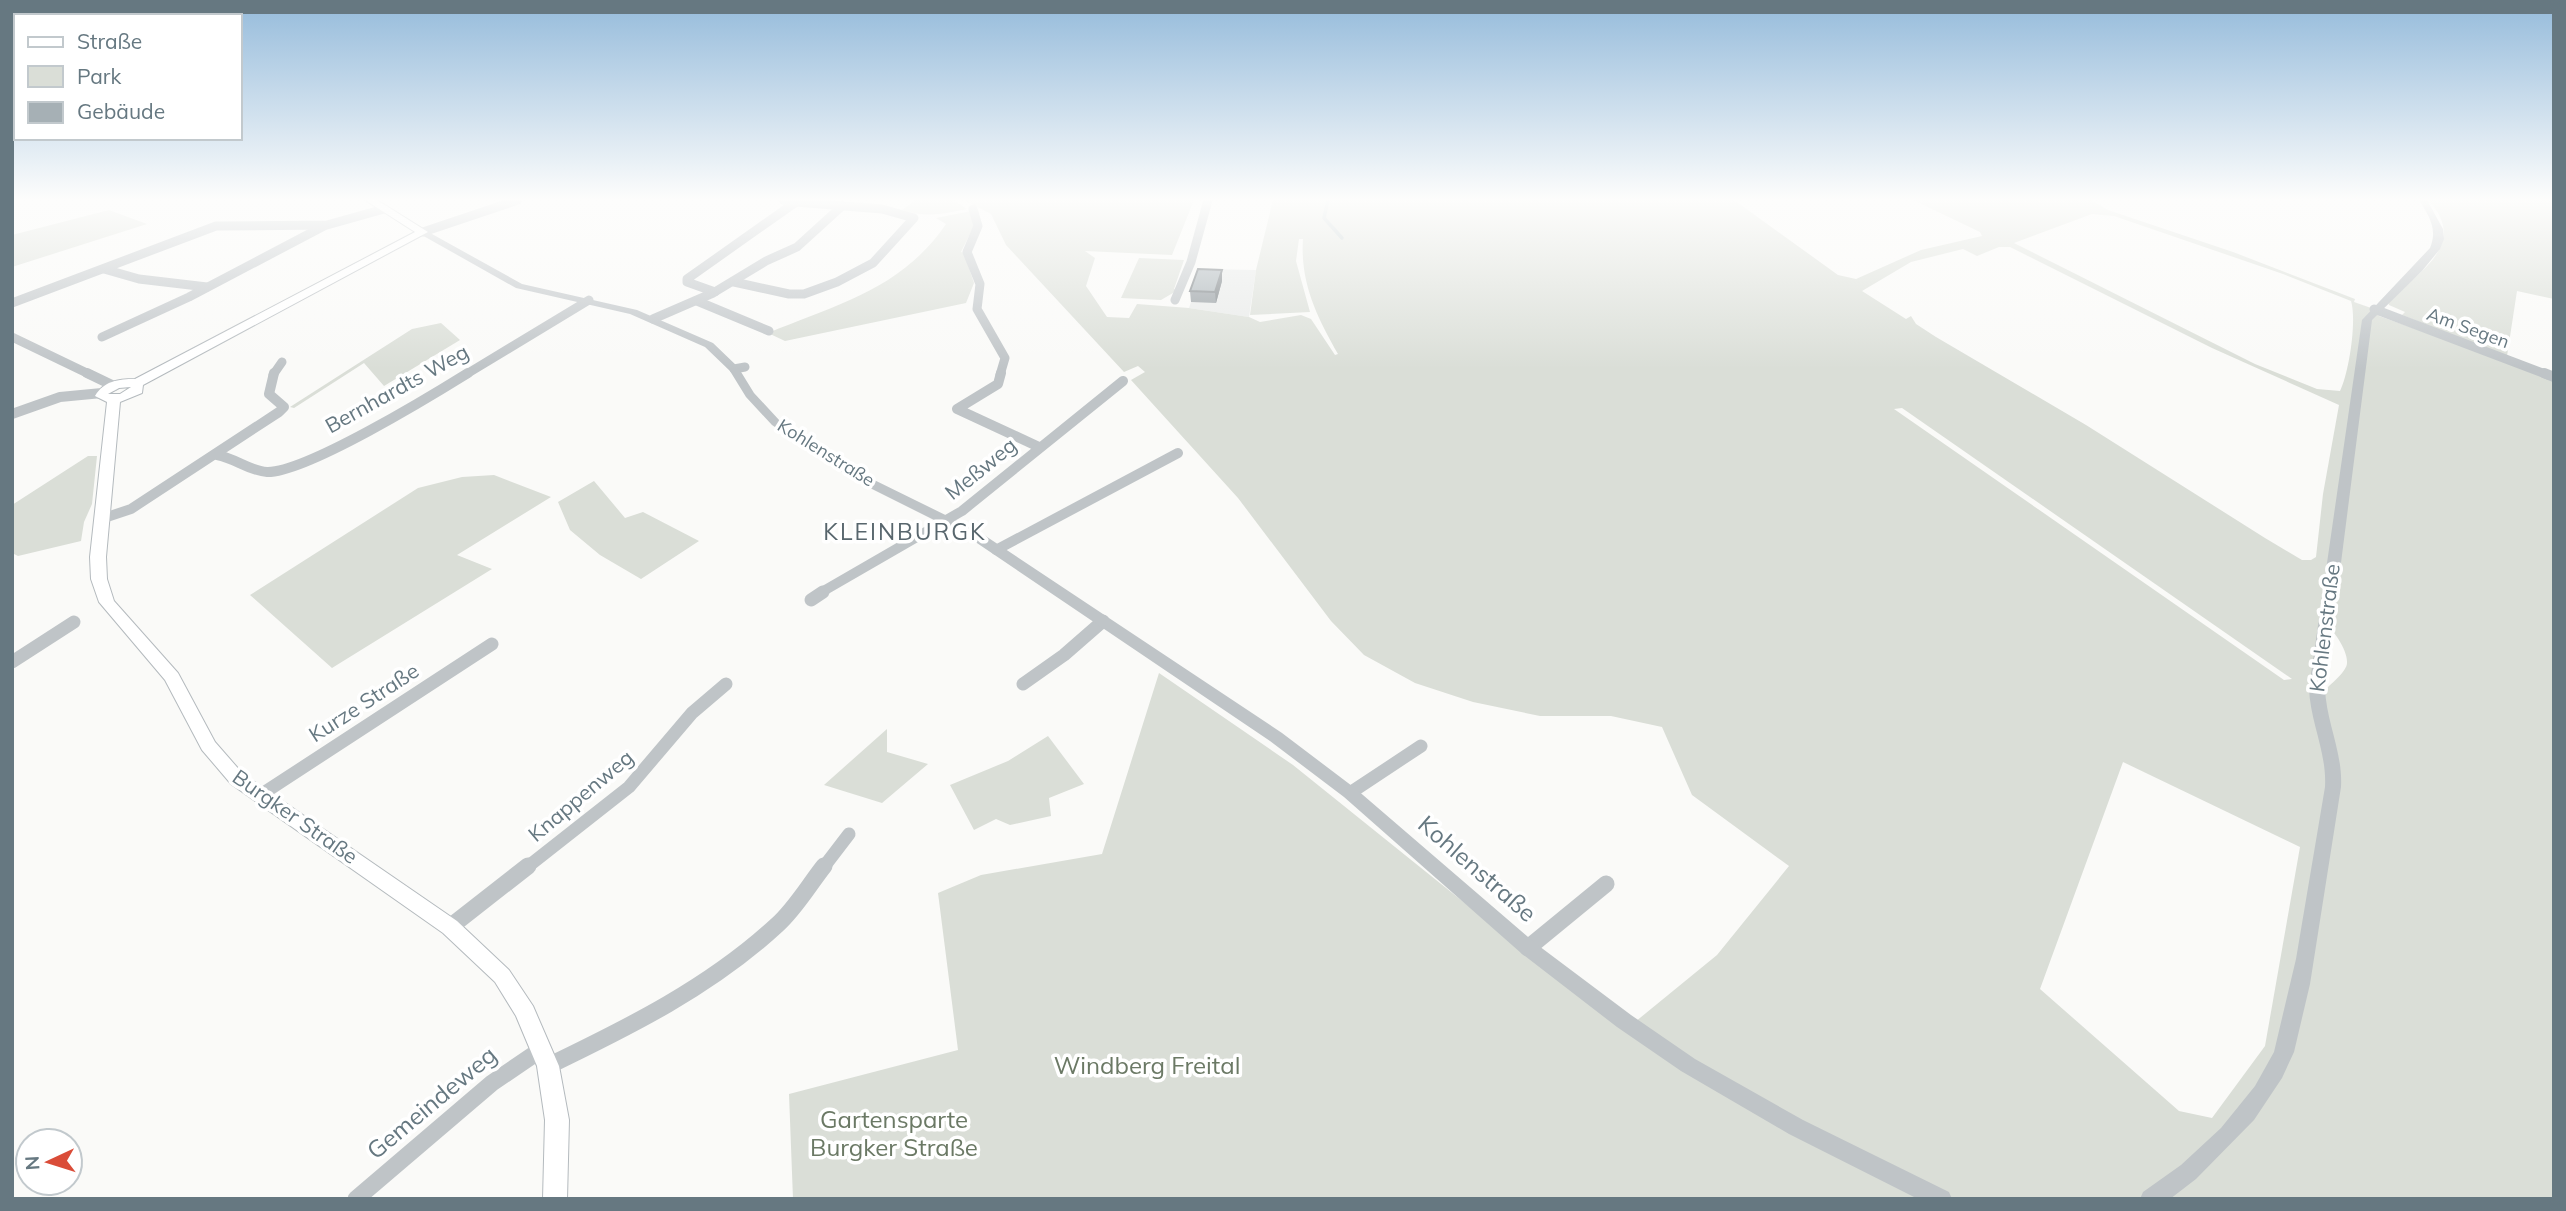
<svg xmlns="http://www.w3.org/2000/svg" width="2566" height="1211" font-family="Mulish,sans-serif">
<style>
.built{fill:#e8eae9}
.green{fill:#daded7;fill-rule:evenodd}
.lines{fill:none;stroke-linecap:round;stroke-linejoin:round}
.stream{stroke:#b8c5c8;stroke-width:3.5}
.secondary-casing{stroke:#b4babe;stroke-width:2}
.minor-far3{stroke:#bfc4c7;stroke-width:9}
.minor-far2{stroke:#bfc4c7;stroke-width:10}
.minor-far1{stroke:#bfc4c7;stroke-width:13}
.minor{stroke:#bfc4c7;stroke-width:17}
.tertiary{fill:#bfc4c7;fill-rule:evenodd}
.secondary{fill:#fff;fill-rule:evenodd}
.wall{fill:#8f979c}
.shaded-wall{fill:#747b7f}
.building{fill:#a6b0b5;stroke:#747b7f;stroke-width:2}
.labels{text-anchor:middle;stroke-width:7;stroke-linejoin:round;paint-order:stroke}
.far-street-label{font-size:18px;fill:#667881;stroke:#fff}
.street-label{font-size:21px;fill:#667881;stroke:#fff}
.neighbourhood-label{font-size:23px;letter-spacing:2px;fill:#58666d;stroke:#fff}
.near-street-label{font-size:24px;fill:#667881;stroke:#fff}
.near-park-label{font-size:24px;fill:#6b7965;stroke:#fff}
</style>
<rect width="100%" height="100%" fill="#fafaf8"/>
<!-- built -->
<polygon class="built" points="1202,269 1256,270 1249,317 1189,308"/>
<!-- green -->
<g class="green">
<path d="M916 200H953L967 209C942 214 926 218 902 210Z"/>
<path d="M964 200H1194L1172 255 1085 251 1095 258 1086 286 1107 317 1129 318 1137 304 1189 308 1249 317 1260 322 1301 315 1311 319 1335 355 1338 354C1317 317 1300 283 1303 239H1299L1296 261 1310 312 1250 315 1256 270 1273 200H1734L1838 275 1856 279 1921 250 1982 236 1980 232 1913 200H2091L2108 210 2233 252 2355 299 2354 302 2374 309 2379 316 2554 378V1199H793L789 1094 958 1050 938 893 981 875 1102 854 1159 673 1293 765 1624 1031 1717 955 1789 866 1692 795 1662 727 1611 716H1540L1473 702 1415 683 1364 655 1331 621 1238 498 1131 380 1145 372 1138 366 1124 372 1006 245 991 214ZM2092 214 2114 216 2283 274 2351 301C2357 320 2349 373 2340 391L2317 389 2255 364 2014 243ZM1999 247H2010L2212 348 2339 405 2323 494 2316 557 2311 560H2302L2265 538 2086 425 1936 337 1916 324 1911 316 1906 319 1862 291 1911 262 1963 249 1977 256ZM1902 408 2292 679 2284 680 1894 409ZM2325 624C2334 630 2348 651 2347 663 2347 671 2332 683 2326 689L2317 688ZM2123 762 2300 847 2265 1046 2212 1118 2179 1111 2040 989Z"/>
<path d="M2428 200H2554V299L2517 291 2507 356 2402 315 2405 312 2389 305 2388 301C2418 273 2470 244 2428 200Z"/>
<polygon points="109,210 147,224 12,267 12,235"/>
<path d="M971 211 975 224 961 252 964 253 974 283 966 303 785 341 768 333C838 304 902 289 946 224L936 218Z"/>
<polygon points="1139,258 1184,260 1174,289 1178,290 1161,300 1121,298"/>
<polygon points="441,323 460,340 384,386 364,363 294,408 290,407 412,329"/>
<polygon points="88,456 97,456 92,504 84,522 81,541 18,556 12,553 12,505"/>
<polygon points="494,475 551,497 457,555 492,569 332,668 250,595 418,488 462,477"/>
<polygon points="594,481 625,518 643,512 699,541 641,579 600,555 570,530 558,502"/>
<polygon points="887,729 887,752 928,764 882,803 824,785"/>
<polygon points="1048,736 1084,784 1049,798 1051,816 1010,825 996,819 974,830 950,785 1008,761"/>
</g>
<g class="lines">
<!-- stream -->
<polyline class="stream" points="1328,200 1324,218 1342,238"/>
<!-- secondary casing -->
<g class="secondary-casing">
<path id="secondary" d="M365 200H377L428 232 143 385 142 393 120 402 106 557 107 579 114 601 178 673 215 742 243 774 457 921 509 970 533 1006 559 1066 569 1120 567 1199H543L545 1120 537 1066 516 1016 495 982 443 933 231 784 202 750 165 680 99 602 91 579 90 557 107 402 95 396C104 381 118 379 135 379L415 232ZM131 387 120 394H108L119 388Z"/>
</g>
<!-- minor-far3 -->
<g class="minor-far3">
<polyline points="973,209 978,226 967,252 980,284 977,309 1005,358 1000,375"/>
<polyline points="423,232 518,200"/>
<polyline points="104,269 139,279 207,287"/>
<polyline points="734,282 789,294 804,294 837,282 873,263 914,218 882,209 796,202"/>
<polyline points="715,292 687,282 687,279 796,202 783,200"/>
<polyline points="1175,300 1191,262 1208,200"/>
<polyline points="697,301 769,331"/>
<polyline points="12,303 216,226 327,225 384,209"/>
<polyline points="2374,309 2548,375"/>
<polyline points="653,319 713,293 766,261 797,247 841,207"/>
<polyline points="12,337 91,375"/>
<polyline points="102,337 189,297 324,226"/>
<polyline points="734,369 745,367"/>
<polyline points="273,375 282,362"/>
<polyline points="465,375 589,300"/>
</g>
<!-- minor-far2 -->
<g class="minor-far2">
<polyline points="87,373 114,386"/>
<polyline points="1001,373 998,384 957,409 1039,447"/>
<polyline points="2544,373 2554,377"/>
<polyline points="12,414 60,397 102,393"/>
<path d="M217 455C235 458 249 471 267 472 305 473 431 396 468 373"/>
<polyline points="101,519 131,509 279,412 284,407 269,394 274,373"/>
<polyline points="996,550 1178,453"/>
<polyline points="820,593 962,511 1123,381"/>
</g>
<!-- minor-far1 -->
<g class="minor-far1">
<polyline points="811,600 823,592"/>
<polyline points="12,662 74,622"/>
<polyline points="1023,684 1064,655 1103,621"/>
<polyline points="1350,793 1421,746"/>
<polyline points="259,796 492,644"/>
<polyline points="526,868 629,787 692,713 726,684"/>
<polyline points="823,868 849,834"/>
</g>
<!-- minor -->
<g class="minor">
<polyline points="450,927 528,866"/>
<polyline points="1528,948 1606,884"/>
<path d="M548 1066C629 1027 710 987 777 925 795 909 809 885 824 866"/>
<polyline points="356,1199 492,1083 542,1049"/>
</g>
<!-- tertiary -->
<g class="tertiary">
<path d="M2419 200H2427L2443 229 2444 239 2440 249 2422 271 2372 320 2325 688C2326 722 2343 752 2341 787L2310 984 2294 1052 2282 1078 2254 1120 2196 1179 2170 1199H2140L2143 1192 2181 1165 2221 1128 2255 1086 2274 1052 2296 959 2325 787C2327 752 2310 722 2309 688L2362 320 2430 248C2438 229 2429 216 2419 200Z"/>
<polygon points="423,229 522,284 637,310 713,343 738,367 754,393 780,421 862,474 978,531 1282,733 1356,789 1535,943 1631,1015 1695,1059 1803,1120 1949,1192 1952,1199 1918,1199 1789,1134 1681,1071 1617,1027 1521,953 1344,797 1270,741 968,537 854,480 772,425 746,397 730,371 705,347 630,314 516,288 420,234 418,232"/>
</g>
<!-- secondary -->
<use href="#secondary" class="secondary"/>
</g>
<!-- wall -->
<polygon class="wall" points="1222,281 1216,303 1191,302 1190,291"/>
<!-- shaded-wall -->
<polygon class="shaded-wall" points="1222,270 1222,281 1216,303 1215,292"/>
<!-- building -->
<polygon class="building" points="1198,269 1222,270 1215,292 1190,291"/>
<!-- sky -->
<linearGradient id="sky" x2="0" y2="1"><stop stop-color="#95bbdb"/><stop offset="0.54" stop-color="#fdfdfc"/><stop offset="1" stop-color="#fdfdfc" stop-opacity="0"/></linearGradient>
<rect width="2566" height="369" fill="url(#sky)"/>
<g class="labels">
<!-- far-street labels -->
<g class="far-street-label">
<text transform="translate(2468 328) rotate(20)" y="6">Am Segen</text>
<text transform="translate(826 453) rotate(32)" y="6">Kohlenstraße</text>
</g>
<!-- street labels -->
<g class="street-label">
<text transform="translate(397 389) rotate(-29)" y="7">Bernhardts Weg</text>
<text transform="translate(981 469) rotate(-39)" y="7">Meßweg</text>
<text transform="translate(2325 628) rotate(-83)" y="7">Kohlenstraße</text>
<text transform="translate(364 703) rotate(-33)" y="7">Kurze Straße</text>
<text transform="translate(581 796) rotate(-40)" y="7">Knappenweg</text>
<text transform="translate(295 817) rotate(35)" y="7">Burgker Straße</text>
</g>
<!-- neighbourhood labels -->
<g class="neighbourhood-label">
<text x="905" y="540">KLEINBURGK</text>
</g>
<!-- near-street labels -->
<g class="near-street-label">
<text transform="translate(1477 869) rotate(41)" y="8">Kohlenstraße</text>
<text transform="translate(432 1103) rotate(-40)" y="8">Gemeindeweg</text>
</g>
<!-- near-park labels -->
<g class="near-park-label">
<text x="1147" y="1074">Windberg Freital</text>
<text x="894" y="1128">Gartensparte<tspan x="894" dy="28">Burgker Straße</tspan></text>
</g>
</g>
<!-- border -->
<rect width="2566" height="1211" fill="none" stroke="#667881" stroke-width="28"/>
<!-- legend -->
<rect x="14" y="14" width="228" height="126" fill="#ffffff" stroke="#c2c9cd" stroke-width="2"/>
<rect x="28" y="37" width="35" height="10" fill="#ffffff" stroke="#c2c9cd" stroke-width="2"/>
<text x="77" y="49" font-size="21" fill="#667881">Straße</text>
<rect x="28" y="66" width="35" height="21" fill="#daded7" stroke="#c2c9cd" stroke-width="2"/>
<text x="77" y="84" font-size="21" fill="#667881">Park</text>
<rect x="28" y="102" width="35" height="21" fill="#a6b0b5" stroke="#c2c9cd" stroke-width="2"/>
<text x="77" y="119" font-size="21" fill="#667881">Gebäude</text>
<!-- north arrow -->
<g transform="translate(49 1162) rotate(266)"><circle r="33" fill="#ffffff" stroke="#c2c9cd" stroke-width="2"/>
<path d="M0-5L12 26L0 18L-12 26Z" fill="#da4c38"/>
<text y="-10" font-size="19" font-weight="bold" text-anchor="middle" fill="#667881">N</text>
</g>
</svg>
